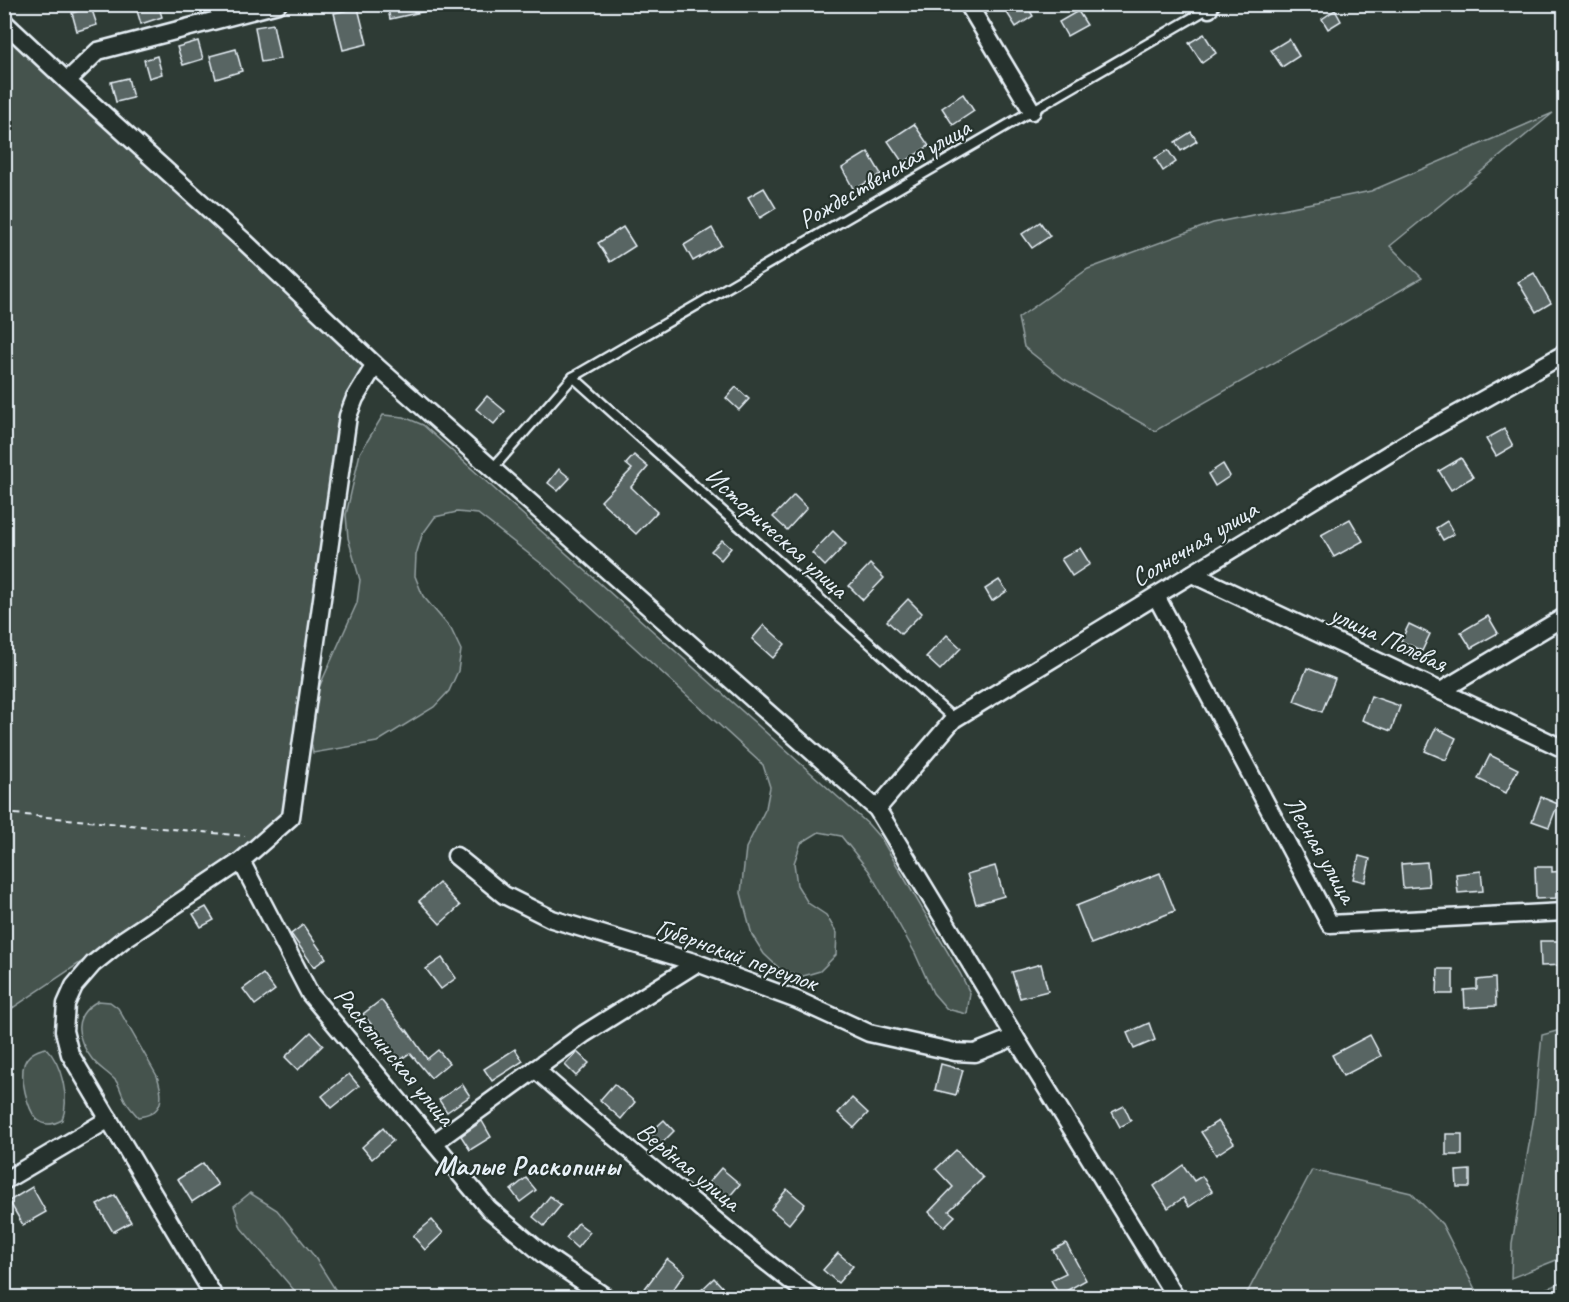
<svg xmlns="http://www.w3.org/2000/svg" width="1569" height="1302" font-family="Caveat,sans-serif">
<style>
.green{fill:#45524e;stroke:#96a2a3;stroke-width:1.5}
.building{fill:#596563;stroke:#e8f1f8;stroke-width:1.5}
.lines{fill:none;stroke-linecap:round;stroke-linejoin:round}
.service-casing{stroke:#e8f1f8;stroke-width:13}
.minor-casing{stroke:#e8f1f8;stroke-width:21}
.path{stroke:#e8f1f8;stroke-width:2;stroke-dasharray:6 4.5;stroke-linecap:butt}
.service{stroke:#26332d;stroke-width:8}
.minor{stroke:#26332d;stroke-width:16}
.labels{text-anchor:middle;stroke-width:4.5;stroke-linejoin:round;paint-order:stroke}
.street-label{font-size:26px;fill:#e8f1f8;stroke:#26332d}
.quarter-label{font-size:28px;font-weight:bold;fill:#e8f1f8;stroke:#26332d}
</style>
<rect width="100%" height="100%" fill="#2e3b35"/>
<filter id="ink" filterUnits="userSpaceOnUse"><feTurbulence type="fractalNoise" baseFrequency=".0167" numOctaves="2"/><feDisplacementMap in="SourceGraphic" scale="12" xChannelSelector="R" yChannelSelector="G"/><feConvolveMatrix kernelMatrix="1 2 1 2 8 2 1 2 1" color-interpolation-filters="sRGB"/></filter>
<g filter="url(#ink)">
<!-- green -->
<g class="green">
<polygon points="4,22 375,365 348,416 291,817 266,838 5,1013"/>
<polygon points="1553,113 1390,246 1422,278 1155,431 1064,379 1024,347 1018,318 1088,269 1213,223 1371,191"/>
<polygon points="383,415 404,417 423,425 868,824 882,840 960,973 970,993 967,1014 947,1009 933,993 915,953 869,871 841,836 819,832 801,843 794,863 797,885 808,903 826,915 837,933 836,955 820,971 800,977 780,969 764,954 752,935 741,893 746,848 766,808 770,787 763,765 552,572 478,514 457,512 435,517 422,535 416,555 415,576 423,596 451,629 461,650 458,671 449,691 434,707 377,742 313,753 308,724 312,703 357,603 360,580 348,538 346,515 360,453"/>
<path d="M98 1001 110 1002 118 1008 157 1076C164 1097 164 1114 138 1117 133 1111 127 1105 124 1098 121 1093 120 1086 116 1081 109 1073 99 1068 92 1059 75 1037 72 1015 98 1001Z"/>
<polygon points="1564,1029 1564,1257 1511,1278 1512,1243 1534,1116 1542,1035"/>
<path d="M46 1048C62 1064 70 1099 62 1120 38 1133 30 1113 25 1092 20 1070 21 1053 46 1048Z"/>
<polygon points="1312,1170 1411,1193 1442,1224 1479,1297 1245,1297"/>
<polygon points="250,1193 277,1210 314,1256 340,1297 300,1297 241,1228 234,1206"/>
<polygon points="1564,1282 1564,1297 1523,1297"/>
</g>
<!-- building -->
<g class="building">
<polygon points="135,4 158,4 162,17 141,24"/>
<polygon points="387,4 435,4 435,9 390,19"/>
<polygon points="1010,4 1026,4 1033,16 1016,27 1004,8"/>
<polygon points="91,7 97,25 77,31 72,13"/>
<polygon points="358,8 367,44 343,50 334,13"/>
<polygon points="1335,10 1341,21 1328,29 1322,19"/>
<polygon points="1078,11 1087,25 1067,36 1059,22"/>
<polygon points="273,24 280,59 261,62 255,27"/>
<polygon points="1204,34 1216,53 1202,63 1189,43"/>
<polygon points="1289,39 1299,56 1282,67 1271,50"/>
<polygon points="198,41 203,59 183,65 177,47"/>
<polygon points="236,49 242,71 216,79 210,56"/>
<polygon points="157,56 162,74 149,78 144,60"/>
<polygon points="128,78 133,98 116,102 111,82"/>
<polygon points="963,94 974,111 953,125 942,108"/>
<polygon points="914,124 929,146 903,163 888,141"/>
<polygon points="1191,132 1197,141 1181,151 1175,142"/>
<polygon points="1168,150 1176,162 1163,171 1155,158"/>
<polygon points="868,152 881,174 854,190 842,168"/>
<polygon points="764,188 776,208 760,218 748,197"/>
<polygon points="1040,222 1050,236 1032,248 1022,234"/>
<polygon points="623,227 635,246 610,262 598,243"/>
<polygon points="712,228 721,245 693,261 684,245"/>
<polygon points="1534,273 1551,303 1536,312 1518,282"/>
<polygon points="736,387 749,399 739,410 726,398"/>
<polygon points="487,396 505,411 494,424 476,409"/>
<polygon points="1504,429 1513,446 1496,456 1486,439"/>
<polygon points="634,455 648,467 631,487 657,512 636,534 601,501 632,469 626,464"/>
<polygon points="1461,458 1473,477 1451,490 1439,471"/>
<polygon points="1223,464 1230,476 1215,486 1208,474"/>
<polygon points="559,469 570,478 558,491 548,483"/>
<polygon points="794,495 807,508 787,530 773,517"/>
<polygon points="1350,519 1363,541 1334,557 1321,535"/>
<polygon points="1447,521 1454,534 1443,540 1436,528"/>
<polygon points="833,531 846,544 825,566 812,553"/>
<polygon points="722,540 731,548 721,560 711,551"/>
<polygon points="1080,548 1090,564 1072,576 1061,559"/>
<polygon points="870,564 884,578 863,600 849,586"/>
<polygon points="999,580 1007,591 992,601 985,589"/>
<polygon points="908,599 922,613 901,634 887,621"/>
<polygon points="1488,616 1498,633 1471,648 1461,632"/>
<polygon points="1409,624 1430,634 1422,651 1401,641"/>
<polygon points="764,625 785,644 773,658 752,639"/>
<polygon points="947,635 961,648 940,670 926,657"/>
<polygon points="1307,668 1335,679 1322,712 1294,701"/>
<polygon points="1371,696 1400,706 1391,731 1362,720"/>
<polygon points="1436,728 1456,738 1446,760 1425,751"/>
<polygon points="1490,755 1518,769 1506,793 1478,779"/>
<polygon points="1541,797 1558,804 1549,827 1532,821"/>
<polygon points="1359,856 1370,859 1365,882 1353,879"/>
<polygon points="1427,862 1429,886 1403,888 1401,864"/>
<polygon points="995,866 1004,896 976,904 967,874"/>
<polygon points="1535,867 1552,867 1552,872 1564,871 1564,893 1556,893 1556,898 1536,899"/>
<polygon points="1481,871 1483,891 1458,893 1456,874"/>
<polygon points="1160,873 1175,911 1091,944 1076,906"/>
<polygon points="439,883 460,906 440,924 419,901"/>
<polygon points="206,907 214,920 201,927 193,914"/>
<polygon points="303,925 326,958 314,967 291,934"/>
<polygon points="1540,941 1563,941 1564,965 1541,966"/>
<polygon points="442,958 456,978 441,989 426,969"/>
<polygon points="1041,964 1048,991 1020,998 1012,972"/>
<polygon points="1438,969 1453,969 1453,994 1437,994"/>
<polygon points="263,974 275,990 255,1005 243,989"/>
<polygon points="1495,978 1496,1006 1465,1008 1464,990 1477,989 1477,980"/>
<polygon points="381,1000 406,1031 407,1030 427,1059 438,1050 449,1063 431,1078 410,1053 393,1065 382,1048 387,1044 363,1014"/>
<polygon points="1149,1023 1155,1040 1134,1049 1127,1033"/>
<polygon points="311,1032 323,1045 298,1070 285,1057"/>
<polygon points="1370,1035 1381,1056 1343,1076 1332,1055"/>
<polygon points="515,1049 523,1061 492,1081 484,1069"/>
<polygon points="577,1052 589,1063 576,1076 565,1065"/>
<polygon points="941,1064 963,1070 956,1095 935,1090"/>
<polygon points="349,1074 359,1086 332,1108 322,1096"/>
<polygon points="462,1084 470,1096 447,1112 439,1100"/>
<polygon points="614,1084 635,1102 621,1119 600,1100"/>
<polygon points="852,1098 868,1113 854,1128 838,1113"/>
<polygon points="1124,1106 1131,1121 1120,1127 1112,1112"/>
<polygon points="664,1120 674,1131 661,1144 650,1133"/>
<polygon points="482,1121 491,1137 470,1150 461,1136"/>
<polygon points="1218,1121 1234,1143 1216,1155 1201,1132"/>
<polygon points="383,1128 393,1141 372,1159 362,1147"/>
<rect x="1446" y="1134" width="16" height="21"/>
<polygon points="956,1150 983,1178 949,1211 955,1216 944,1227 929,1212 953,1187 936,1169"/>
<polygon points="203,1163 218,1185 192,1202 178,1179"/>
<polygon points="1183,1165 1194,1181 1202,1176 1212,1191 1189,1207 1183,1198 1168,1208 1154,1186"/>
<polygon points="721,1168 740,1184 723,1204 704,1188"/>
<polygon points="1470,1170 1470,1187 1457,1187 1456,1171"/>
<polygon points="526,1178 536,1190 520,1202 511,1190"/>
<polygon points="32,1187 46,1212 23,1225 9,1201"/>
<polygon points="787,1189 805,1204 789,1224 771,1209"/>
<polygon points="115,1195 131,1222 113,1232 97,1205"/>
<polygon points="550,1196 561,1205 544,1226 533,1217"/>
<polygon points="432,1220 443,1233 425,1250 413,1236"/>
<polygon points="578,1223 590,1232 577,1248 566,1238"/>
<polygon points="1066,1243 1086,1280 1059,1295 1051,1280 1066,1273 1053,1250"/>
<polygon points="838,1253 853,1266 838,1283 823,1270"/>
<polygon points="667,1259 685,1273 667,1298 651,1298 643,1291"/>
<polygon points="714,1278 725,1290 717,1298 693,1298"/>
</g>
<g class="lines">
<!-- service casing -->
<g class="service-casing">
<g id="service">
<polyline points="573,377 954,719"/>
<polyline points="492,469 573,377 1216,4"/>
</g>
</g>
<!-- minor casing -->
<g class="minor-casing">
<g id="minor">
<polyline points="968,4 1032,111"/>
<polyline points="1206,4 1209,9"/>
<polyline points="4,22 67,81 245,242 375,365 877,809 1015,1037 1176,1298"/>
<polyline points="67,81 98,51 278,4"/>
<polyline points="1192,574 1564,749"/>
<polyline points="1156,596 1330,924 1564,912"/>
<polyline points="1441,691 1564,617"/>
<polyline points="877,809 954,719 1413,439 1564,354"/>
<polyline points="456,856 504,895 552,919 697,963 797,1000 869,1033 955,1052 975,1053 1015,1037"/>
<polyline points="241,861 310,994 489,1209 544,1255 607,1298"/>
<path d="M535 1069C587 1115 641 1160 696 1204 734 1236 773 1269 814 1298"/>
<polyline points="435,1142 584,1034 697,963"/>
<polyline points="4,1181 109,1119"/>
<polyline points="215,1298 70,1054 64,1031 66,1004 74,986 93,964 123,940 241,861 291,817 348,416 355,398 375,365"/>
</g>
</g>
<!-- path -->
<polyline class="path" points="4,813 245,836"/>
<!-- service -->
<use href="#service" class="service"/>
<!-- minor -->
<use href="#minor" class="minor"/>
</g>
</g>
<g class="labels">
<!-- street labels -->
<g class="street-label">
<text transform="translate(884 173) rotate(-30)" y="9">Рождественская улица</text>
<text transform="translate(777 532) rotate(42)" y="9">Историческая улица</text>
<text transform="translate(1194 543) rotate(-31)" y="9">Солнечная улица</text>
<text transform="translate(1389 638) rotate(25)" y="9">улица Полевая</text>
<text transform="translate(1321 849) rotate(60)" y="9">Лесная улица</text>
<text transform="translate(737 954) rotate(20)" y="9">Губернский переулок</text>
<text transform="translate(395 1056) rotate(50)" y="9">Раскопинская улица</text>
<text transform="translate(689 1166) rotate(39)" y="9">Вербная улица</text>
</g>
<!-- quarter labels -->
<g class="quarter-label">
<text x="527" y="1175">Малые Раскопины</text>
</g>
</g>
<!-- margin -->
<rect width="1569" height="1302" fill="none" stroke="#26332d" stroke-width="24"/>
<rect x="12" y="12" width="1545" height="1278" fill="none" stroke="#e8f1f8" stroke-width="2" filter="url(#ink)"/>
</svg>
